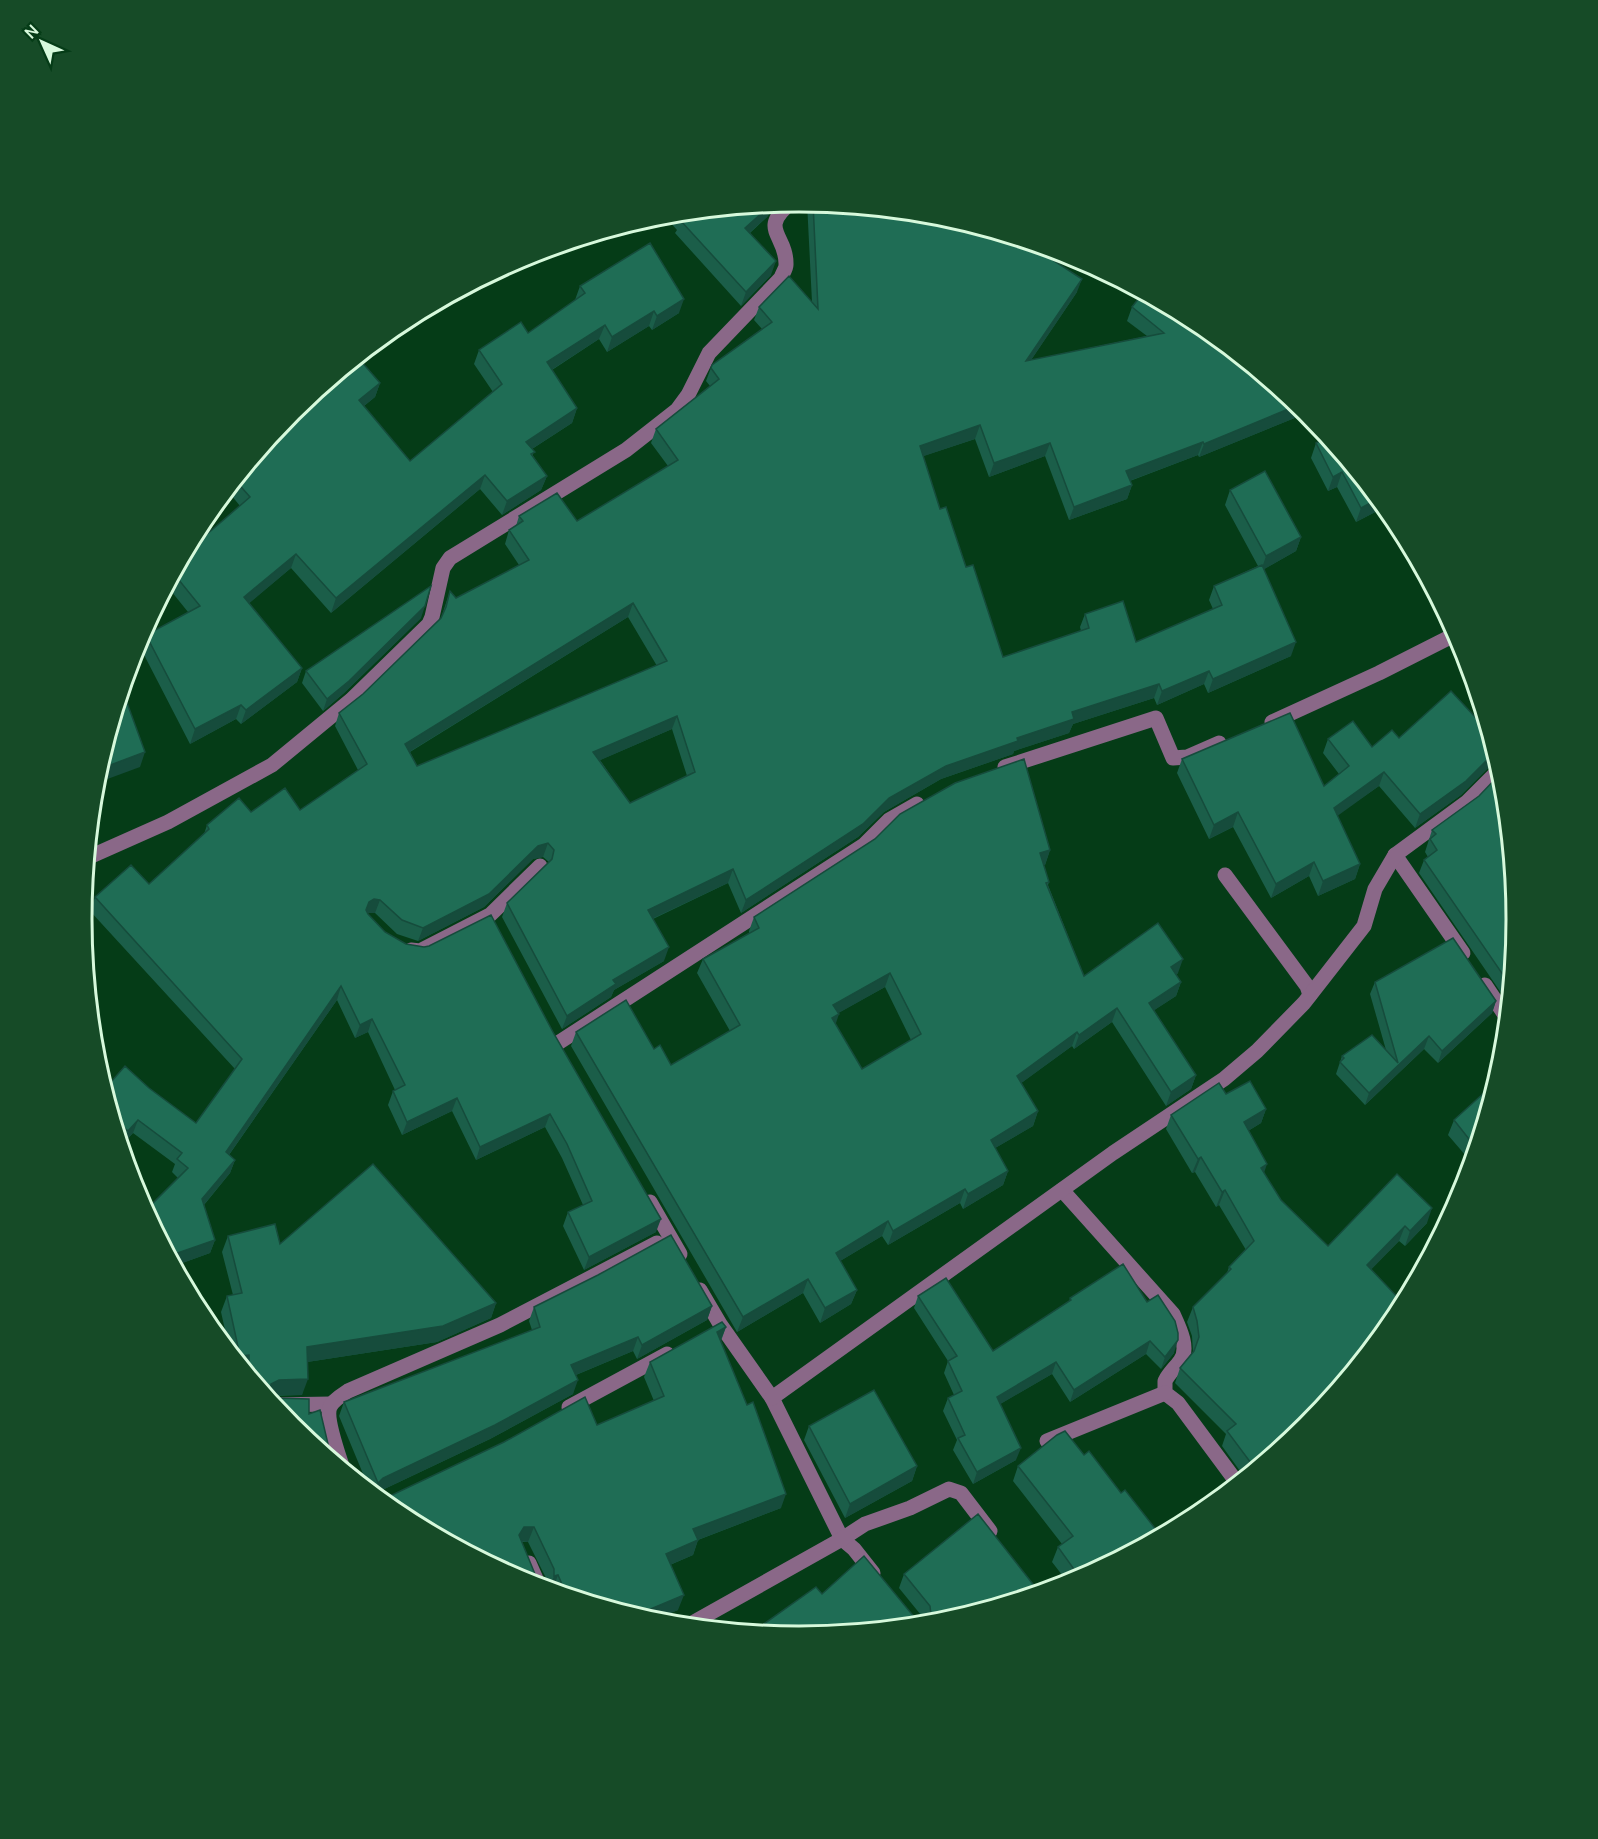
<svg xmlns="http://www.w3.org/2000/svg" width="1598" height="1839" font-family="Manrope,sans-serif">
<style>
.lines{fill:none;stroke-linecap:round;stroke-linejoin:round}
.service{stroke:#8a6888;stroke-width:15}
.minor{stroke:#8a6888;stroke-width:15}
.wall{fill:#1b5e49;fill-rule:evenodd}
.shaded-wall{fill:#164c3c}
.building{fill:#1f6d55;stroke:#164c3c;stroke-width:1.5;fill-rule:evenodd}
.rim{fill:none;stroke:#d7f9dc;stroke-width:3}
</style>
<rect width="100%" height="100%" fill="#053c17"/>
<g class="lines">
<!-- service -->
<polyline class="service" points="1225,875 1307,986 1310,995"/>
<!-- minor -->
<g class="minor">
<polyline points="1272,722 1379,673 1456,634"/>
<polyline points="1005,767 1156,718 1173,758 1187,757 1219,743"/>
<polyline points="1395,855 1463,953"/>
<path d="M87 858 168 822 272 765 351 700 429 624 432 617 443 568 450 558 626 450 677 410 688 395 709 353 781 278C782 274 786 269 786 265 787 234 757 230 792 202"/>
<polyline points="411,950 420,951 490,915 540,866"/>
<polyline points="1485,985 1507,1018"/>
<polyline points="558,1043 864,845 889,820 917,804"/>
<path d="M1062 1190 1173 1314C1179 1327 1190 1349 1180 1361 1175 1368 1169 1373 1165 1381V1393L1178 1403 1238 1484"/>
<polyline points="650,1202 680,1254"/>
<polyline points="700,1290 720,1324 772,1398 842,1539 854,1549 873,1573"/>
<polyline points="772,1398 1113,1153 1224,1079 1257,1051 1304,1003 1364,926 1375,889 1395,855 1467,802 1500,769"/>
<polyline points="273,1405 331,1404"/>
<polyline points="569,1407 667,1354"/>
<polyline points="1047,1441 1165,1393"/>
<path d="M343 1469C339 1456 325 1418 330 1407 333 1400 342 1395 348 1391L500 1325 657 1243"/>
<polyline points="529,1563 540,1588"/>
<polyline points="687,1626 842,1539 865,1524 910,1508 949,1489 961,1493 990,1531"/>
</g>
</g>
<!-- wall -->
<g class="wall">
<path d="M807 202 939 215 1077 292 1031 360 1147 336 1127 321 1132 307 1307 413 1199 457 1198 455 1130 481 1132 485 1127 499 1069 520 1045 456 989 477 975 439 923 456 940 509 1003 657 1081 631 1080 627 1085 614 1136 642 1213 609 1209 600 1214 586 1258 566 1225 505 1230 490 1301 537 1296 551 1264 569 1291 656 1208 693 1204 684 1157 705 1154 698 1073 724 1069 733 1014 751 1013 754 941 779 884 812 858 837 741 913 728 883 653 919 664 961 614 990 611 997 562 1029 502 917 507 903 549 862 543 857 533 859 484 907 418 941 397 934 375 913H368V914L385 932 406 944 656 1232 584 1270 563 1226 568 1212 583 1205 562 1158 545 1127 476 1160 452 1111 402 1135 388 1105 393 1091 395 1090 368 1032 355 1038 337 1000 229 1155 235 1160 230 1173 204 1205 215 1240 210 1253 174 1266 145 1211 178 1178 172 1172 175 1164 133 1133 123 1144 120 1141 104 1090 149 1088 196 1123 235 1069 90 911 95 897 149 884 204 834 207 825 251 812 300 810 358 770 335 726 339 713 363 694 441 618 450 591 456 598 519 565 505 544 509 530 516 526 519 516 577 521 668 466 651 443 656 429 710 386 706 381 712 365 762 329 754 320 759 307 812 302ZM628 617 657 666 417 766 410 752ZM672 729 687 776 630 803 600 760Z"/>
<polygon points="776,204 767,217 750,233 771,275 741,306 675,233 677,230 669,221 672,214"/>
<polygon points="580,286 679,313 652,330 649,326 607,352 599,339 552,370 577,408 572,423 532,449 533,456 547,476 541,490 502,515 480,489 331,613 291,568 249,603 302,668 297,682 241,724 236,719 190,744 141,649 146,635 188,612 167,586 198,527 206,535 240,506 227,490 280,426 380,383 375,397 364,406 410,461 493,392 474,364 479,350 528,333 575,300"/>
<polygon points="1327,437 1385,507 1356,522 1337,487 1328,491 1311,458 1316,443"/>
<polygon points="421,618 344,693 323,711 302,683 306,671"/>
<polygon points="1399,738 1496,760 1461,795 1415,828 1379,786 1337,815 1360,864 1355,879 1318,896 1309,876 1271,898 1233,827 1209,839 1177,773 1182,759 1324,786 1339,774 1323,753 1328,739 1372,747"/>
<polygon points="1479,796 1517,920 1509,997 1506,1000 1419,873 1424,860 1428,857 1425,852 1432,830"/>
<path d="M1050 850 1045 865H1043L1049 882 1048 885 1084 976 1178 973 1176 975 1181 982 1176 996 1154 1010 1196 1075 1191 1089 1166 1106 1112 1022 1074 1049 1072 1046 1021 1083 1038 1111 1033 1126 995 1148 1008 1171 1003 1185 963 1209 960 1203 888 1245 882 1236 840 1261 857 1290 851 1304 820 1323 803 1293 737 1332 571 1046 576 1032 654 1049 671 1065 730 1031 697 973 703 959 749 933V931L754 917ZM885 987 911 1040 862 1069 835 1024 838 1013Z"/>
<polygon points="1375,982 1496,1001 1492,1013 1438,1063 1424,1049 1365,1105 1336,1074 1342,1056 1386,1050 1370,994"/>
<polygon points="1496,1082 1472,1163 1448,1135 1454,1120"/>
<polygon points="1226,1094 1266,1109 1261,1123 1248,1131 1264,1173 1281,1200 1328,1246 1397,1174 1427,1223 1405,1246 1399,1241 1371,1269 1306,1427 1245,1478 1222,1446 1226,1434 1175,1383 1180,1368 1193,1352 1192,1336 1187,1322 1193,1307 1227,1273 1229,1267 1246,1250 1219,1205 1216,1207 1195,1172 1192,1173 1166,1129 1171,1115"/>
<polygon points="228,1236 280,1244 496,1303 491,1318 437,1342 307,1362 302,1395 272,1396 275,1398 309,1414 291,1427 230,1352 221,1312 227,1296 233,1295 222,1252"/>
<polygon points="918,1296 993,1351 1069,1302 1070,1298 1174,1353 1161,1369 1146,1354 1070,1402 1052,1374 1000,1404 1016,1460 973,1484 953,1450 957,1440 943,1411 948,1398 954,1395 944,1373 948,1361 914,1308"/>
<polygon points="712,1306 707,1320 637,1359 633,1351 576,1375 573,1394 490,1439 378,1492 375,1496 371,1493 339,1416 344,1402 532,1330 529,1321 534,1307"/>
<polygon points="726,1327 721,1341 781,1508 698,1540 693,1555 670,1565 678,1610 651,1621 554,1592 553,1589 549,1590 549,1584 528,1542 521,1542 400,1516 382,1501 384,1495 392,1495 597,1425 654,1401 644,1377 650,1362"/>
<polygon points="809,1426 917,1466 912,1481 845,1518 804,1440"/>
<polygon points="1084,1455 1121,1493 1161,1536 1073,1583 1069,1584 1052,1562 1058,1547 1062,1544 1013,1481 1018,1466"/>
<polygon points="904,1574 1036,1588 1034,1595 939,1624 799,1637 822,1594 915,1618 919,1621 925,1620 899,1588"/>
</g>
<!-- shaded-wall -->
<g class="shaded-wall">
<polygon points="772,204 776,204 767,217 740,241 745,228"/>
<polygon points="776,261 771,275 741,306 746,292"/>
<polygon points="1082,279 1077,292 1021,375 1026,361"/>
<polygon points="684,299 679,313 652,330 657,316"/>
<polygon points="654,311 649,326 607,352 612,337"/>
<polygon points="605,325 599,339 542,376 547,362"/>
<polygon points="380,383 375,397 354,414 359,400"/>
<polygon points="1298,405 1307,413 1199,457 1204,444"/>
<polygon points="577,408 572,423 521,456 526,442"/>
<polygon points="980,425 975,439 915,459 920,446"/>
<polygon points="1203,442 1198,455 1121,484 1126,471"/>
<polygon points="1050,443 1045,456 989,477 994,463"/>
<polygon points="1342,472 1337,487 1328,491 1333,477"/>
<polygon points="485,475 480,489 331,613 336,598"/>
<polygon points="547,476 541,490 502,515 507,501"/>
<polygon points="1132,485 1127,499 1069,520 1074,507"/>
<polygon points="1378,499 1385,507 1356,522 1361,508"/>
<polygon points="1301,537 1296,551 1261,571 1266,556"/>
<polygon points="296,554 291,568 239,612 244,597"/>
<polygon points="633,603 628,617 401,757 405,744"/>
<polygon points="425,606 421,618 344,693 323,711 327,699"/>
<polygon points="1296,642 1291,656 1208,693 1213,679"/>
<polygon points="302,668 297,682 241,724 246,710"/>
<polygon points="1209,671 1204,684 1157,705 1162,691"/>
<polygon points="1159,684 1154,698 1073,724 1069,733 1014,751 1013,754 941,779 884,812 858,837 741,913 746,900 889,798 946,766 1017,738 1072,712"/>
<polygon points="241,705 236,719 190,744 195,729"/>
<polygon points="677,716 672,729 589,765 593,752"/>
<polygon points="145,752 140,767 94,784 97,770"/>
<polygon points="1495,752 1496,760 1461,795 1415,828 1420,814"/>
<polygon points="1384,772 1379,786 1329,822 1334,808"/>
<polygon points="103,792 98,806 92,808 93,796"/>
<polygon points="1238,812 1233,827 1209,839 1214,825"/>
<polygon points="548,843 543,857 533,859 484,907 418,941 423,928 538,846"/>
<polygon points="1050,850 1045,865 1034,867 1040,853"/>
<polygon points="1314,862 1309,876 1271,898 1276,884"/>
<polygon points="1360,864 1355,879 1318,896 1323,881"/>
<polygon points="733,869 728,883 643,923 648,910"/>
<polygon points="374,899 380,900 375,913 369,913 364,915 369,902"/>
<polygon points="669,947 664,961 614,990 611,997 562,1029 567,1016 613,980"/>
<polygon points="1183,959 1178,973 1166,982 1171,967"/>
<polygon points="890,973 885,987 828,1019 833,1005"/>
<polygon points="1181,982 1176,996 1144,1017 1149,1003"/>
<polygon points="341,986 337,1000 221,1166 226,1152"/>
<polygon points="1510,989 1509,997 1506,1000"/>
<polygon points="1496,1001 1492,1013 1438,1063 1442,1051"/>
<polygon points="1117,1008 1112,1022 1074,1049 1079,1035"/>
<polygon points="839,1014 834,1029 832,1018"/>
<polygon points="372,1019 368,1032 355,1038 360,1025"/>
<polygon points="1077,1032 1072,1046 1012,1090 1017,1076"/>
<polygon points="1429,1036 1424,1049 1365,1105 1369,1093"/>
<polygon points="1196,1075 1191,1089 1166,1106 1171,1092"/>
<polygon points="457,1098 452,1111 402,1135 407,1122"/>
<polygon points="1266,1109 1261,1123 1238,1137 1244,1122"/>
<polygon points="1038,1111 1033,1126 985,1154 991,1140"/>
<polygon points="550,1114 545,1127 476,1160 480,1147"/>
<polygon points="138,1120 133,1133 123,1144 128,1131"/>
<polygon points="1201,1157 1195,1172 1192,1173 1198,1159"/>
<polygon points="235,1160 230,1173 197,1213 202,1199"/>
<polygon points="1267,1164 1262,1179 1261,1168"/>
<polygon points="1008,1171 1003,1185 963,1209 968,1194"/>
<polygon points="965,1189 960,1203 888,1245 893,1231"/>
<polygon points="1225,1190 1219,1205 1216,1207 1222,1192"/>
<polygon points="1432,1208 1427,1223 1405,1246 1410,1231"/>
<polygon points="661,1219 656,1232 584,1270 589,1257"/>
<polygon points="888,1221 882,1236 830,1267 836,1253"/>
<polygon points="1405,1226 1399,1241 1362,1279 1367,1265"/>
<polygon points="215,1240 210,1253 174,1266 169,1256"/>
<polygon points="808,1279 803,1293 737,1332 743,1317"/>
<polygon points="857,1290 851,1304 820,1323 825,1308"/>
<polygon points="496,1303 491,1318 437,1342 301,1363 307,1347"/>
<polygon points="712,1306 707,1320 637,1359 642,1345"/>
<polygon points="726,1327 720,1342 717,1332"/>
<polygon points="638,1337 633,1351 566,1379 571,1365"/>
<polygon points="1178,1340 1174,1353 1161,1369 1165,1357"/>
<polygon points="1150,1341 1146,1354 1070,1402 1074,1390"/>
<polygon points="249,1355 244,1369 238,1362 240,1356"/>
<polygon points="1056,1362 1052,1374 992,1409 997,1397"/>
<polygon points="308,1379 302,1395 273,1395 268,1398 271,1384 279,1380"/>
<polygon points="578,1380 573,1394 490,1439 378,1492 375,1496 374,1495 378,1483 383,1478"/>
<polygon points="1021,1448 1016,1460 973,1484 977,1472"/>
<polygon points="917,1466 912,1481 845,1518 850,1504"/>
<polygon points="786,1494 781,1508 687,1544 693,1529"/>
<polygon points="524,1527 534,1527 528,1542 519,1541 519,1535"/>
<polygon points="698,1540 693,1555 660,1569 666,1554"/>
<polygon points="558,1575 553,1589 549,1590 554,1576"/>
<polygon points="537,1579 535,1586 526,1583"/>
<polygon points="1036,1588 1034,1595 1024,1598"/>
<polygon points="684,1595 678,1610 651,1621 634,1616"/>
</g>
<!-- building -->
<g class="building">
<path d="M813 203 939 215 1025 242 1082 279 1026 361 1164 333 1132 307 1143 293 1198 323 1298 405 1204 444 1203 442 1126 471 1132 485 1074 507 1050 443 994 463 980 425 920 446 940 509 946 507 966 567 973 565 1003 657 1089 628 1085 614 1123 601 1136 642 1222 605 1214 586 1262 565 1296 642 1213 679 1209 671 1162 691 1159 684 1072 712 1074 719 1017 738 1018 741 946 766 889 798 863 824 746 900 733 869 648 910 669 947 613 980 616 984 567 1016 507 903 552 859 554 850 548 843 538 846 489 894 423 928 402 920 380 900 374 899 369 902 366 910 368 914 385 932 406 944 424 947 429 946 491 915 554 1034 661 1219 589 1257 568 1212 592 1201 567 1144 550 1114 480 1147 457 1098 407 1122 393 1091 405 1085 372 1019 360 1025 341 986 226 1152 235 1160 202 1199 215 1240 169 1256 145 1211 188 1168 177 1159 182 1153 138 1120 128 1131 112 1117 104 1090 125 1066 149 1088 196 1123 242 1059 95 897 131 865 149 884 209 829 207 825 239 798 251 812 285 788 300 810 367 764 339 713 363 694 441 618 446 607 450 591 456 598 529 560 509 530 523 521 519 516 557 493 577 521 678 460 656 429 719 379 711 368 712 365 772 322 759 307 789 276 818 309ZM633 603 667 661 417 766 405 744ZM677 716 695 772 630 803 593 752Z"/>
<polygon points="772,204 745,228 776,261 746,292 680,220 683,218 679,213"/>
<polygon points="650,243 684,299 657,316 654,311 612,337 605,325 547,362 577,408 526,442 535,452 531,454 547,476 507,501 485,475 336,598 296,554 244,597 302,668 246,710 241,705 195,729 146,635 200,606 174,574 198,527 206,535 250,497 235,480 280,426 360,360 380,383 359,400 410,461 502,384 479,350 521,322 528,333 585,293 580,286"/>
<polygon points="1327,437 1378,499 1361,508 1342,472 1333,477 1316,443"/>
<polygon points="1265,471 1301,537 1266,556 1230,490"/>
<polygon points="431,586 425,606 349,681 327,699 306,671"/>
<polygon points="122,689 145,752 97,770"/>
<polygon points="1451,691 1489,732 1495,752 1466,781 1420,814 1384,772 1334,808 1360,864 1323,881 1314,862 1276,884 1238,812 1214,825 1182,759 1290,713 1324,786 1349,766 1328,739 1353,721 1372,747 1392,730 1399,738"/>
<path d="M1024 759 1050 850 1040 853 1049 882 1046 883 1084 976 1158 923 1183 959 1171 967 1181 982 1149 1003 1196 1075 1171 1092 1117 1008 1079 1035 1077 1032 1017 1076 1038 1111 991 1140 1008 1171 968 1194 965 1189 893 1231 888 1221 836 1253 857 1290 825 1308 808 1279 743 1317 576 1032 626 1000 654 1049 660 1045 671 1065 740 1025 703 959 759 928 754 917 875 839 900 814 955 783ZM890 973 921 1034 862 1069 832 1018 839 1014 833 1005Z"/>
<polygon points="1501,773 1503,780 1517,920 1510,985 1424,860 1437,850 1430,839 1436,834 1432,830 1479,796"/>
<polygon points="96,774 103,792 93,796 95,779"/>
<polygon points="1453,938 1496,1001 1442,1051 1429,1036 1369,1093 1340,1062 1344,1058 1342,1056 1372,1035 1398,1063 1375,982"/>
<polygon points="1250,1081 1266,1109 1244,1122 1267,1164 1261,1168 1281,1200 1328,1246 1397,1174 1432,1208 1410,1231 1405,1226 1367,1265 1404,1304 1396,1319 1306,1427 1252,1472 1251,1463 1227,1431 1236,1424 1180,1368 1194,1351 1199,1337 1197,1321 1193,1307 1231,1269 1229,1267 1254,1241 1225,1190 1222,1192 1201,1157 1198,1159 1171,1115 1219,1083 1226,1094"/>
<polygon points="1496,1082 1476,1148 1454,1120"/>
<polygon points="373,1164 496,1303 443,1326 307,1347 308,1379 279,1380 271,1384 270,1394 275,1398 309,1399 309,1414 320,1410 332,1461 291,1427 249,1376 249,1355 240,1356 227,1296 242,1293 228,1236 275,1224 280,1244"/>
<polygon points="671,1235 712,1306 642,1345 638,1337 571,1365 578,1380 495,1425 383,1478 378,1483 344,1402 540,1327 534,1307 598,1275"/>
<polygon points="1123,1264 1147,1302 1158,1295 1175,1321 1178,1333 1178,1340 1165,1357 1150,1341 1074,1390 1056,1362 997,1397 1021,1448 977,1472 958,1438 965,1435 948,1398 962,1391 948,1361 957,1356 918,1296 946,1278 993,1351 1071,1300 1070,1298"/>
<polygon points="722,1322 726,1327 717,1332 747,1405 753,1402 786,1494 693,1529 698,1540 666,1554 684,1595 634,1616 567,1596 558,1575 554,1576 554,1569 534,1527 524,1527 519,1535 537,1579 526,1583 400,1516 389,1508 384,1495 392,1495 504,1442 585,1397 597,1425 664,1396 650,1362"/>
<polygon points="874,1390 917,1466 850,1504 809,1426"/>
<polygon points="1065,1431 1084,1455 1089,1451 1121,1493 1125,1490 1161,1536 1081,1579 1058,1547 1073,1536 1018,1466 1057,1435"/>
<polygon points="1238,1477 1244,1478 1198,1517 1166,1534"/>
<polygon points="978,1514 1036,1588 1024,1598 939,1624 799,1637 751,1633 816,1587 822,1594 864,1556 915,1618 919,1621 928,1620 931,1615 930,1606 904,1574"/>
</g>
<!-- crop -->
<path d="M0 0H1598V1839H0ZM92 919a707 707 0 1 1 1414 0a707 707 0 1 1-1414 0Z" fill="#164b27" fill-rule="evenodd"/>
<path class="rim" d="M92 919a707 707 0 1 1 1414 0a707 707 0 1 1-1414 0Z"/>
<!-- north arrow -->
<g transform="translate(42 42) rotate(315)" stroke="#053c17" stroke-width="4.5" paint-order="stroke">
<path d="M0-4.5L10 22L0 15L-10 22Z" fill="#d7f9dc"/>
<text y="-9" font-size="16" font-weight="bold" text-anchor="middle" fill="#d7f9dc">N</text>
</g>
</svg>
